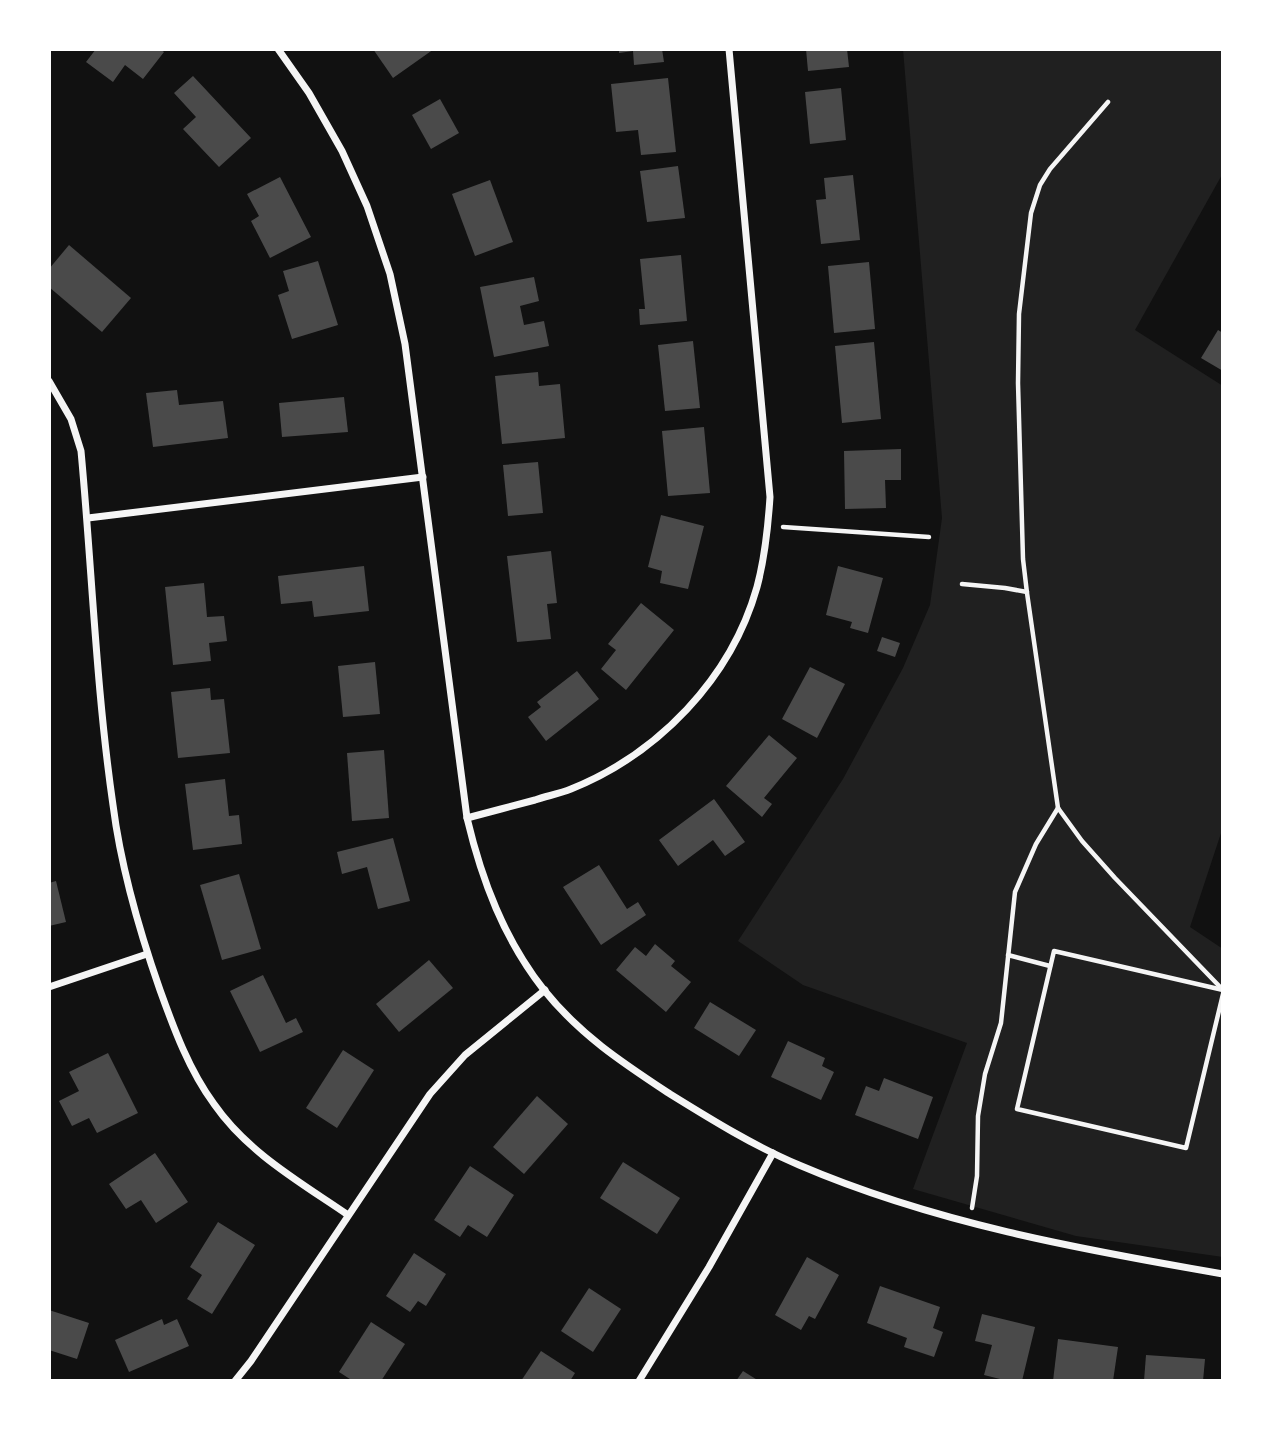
<svg xmlns="http://www.w3.org/2000/svg" width="1272" height="1430" font-family="Poppins,sans-serif">
<style>
.green{fill:#202020}
.building{fill:#4a4a4a}
.lines{fill:none;stroke-linecap:round;stroke-linejoin:round}
.path{stroke:#f5f5f5;stroke-width:4.5}
.minor{stroke:#f5f5f5;stroke-width:7}
</style>
<rect width="100%" height="100%" fill="#111"/>
<!-- green -->
<polygon class="green" points="903,49 1223,49 1223,173 1135,330 1223,386 1223,827 1190,927 1223,949 1223,1257 1076,1236 913,1189 967,1043 803,985 738,941 843,779 903,668 930,605 942,518"/>
<!-- building -->
<g class="building">
<polygon points="96,49 160,49 164,52 143,79 125,65 113,82 86,62"/>
<polygon points="373,49 434,49 393,78"/>
<polygon points="619,49 662,49 664,62 634,65 633,51 619,53"/>
<polygon points="806,49 847,49 849,67 808,71"/>
<polygon points="193,76 251,138 219,167 183,129 196,117 174,93"/>
<polygon points="668,78 676,152 641,155 638,130 616,132 611,84"/>
<polygon points="841,88 846,140 810,144 805,92"/>
<polygon points="440,99 459,133 431,149 412,115"/>
<polygon points="678,166 685,218 647,222 640,171"/>
<polygon points="853,175 860,240 821,244 816,200 826,199 824,178"/>
<polygon points="280,177 311,237 270,258 251,221 259,216 247,194"/>
<polygon points="490,180 513,242 475,256 452,194"/>
<polygon points="69,245 131,298 102,332 49,287 49,269"/>
<polygon points="681,255 687,321 640,325 639,309 645,309 640,259"/>
<polygon points="318,261 338,325 292,339 278,295 289,291 283,271"/>
<polygon points="869,262 875,329 834,333 828,266"/>
<polygon points="534,277 539,301 520,306 524,325 544,321 549,346 494,357 480,287"/>
<polygon points="1218,330 1223,333 1223,371 1201,358"/>
<polygon points="693,341 700,408 665,411 658,345"/>
<polygon points="874,342 881,419 842,423 835,346"/>
<polygon points="538,372 539,386 560,384 565,438 502,444 495,376"/>
<polygon points="177,390 179,405 223,401 228,438 153,447 146,393"/>
<polygon points="344,397 348,432 282,437 279,403"/>
<polygon points="704,427 710,493 668,496 662,431"/>
<polygon points="901,449 901,480 885,480 886,508 845,509 844,451"/>
<polygon points="538,462 543,513 508,516 503,465"/>
<polygon points="661,515 704,526 688,589 660,583 662,571 648,567"/>
<polygon points="551,551 557,603 547,604 551,639 517,642 507,556"/>
<polygon points="364,566 369,611 314,617 312,601 281,604 278,576"/>
<polygon points="838,566 883,578 868,633 850,628 852,622 826,615"/>
<polygon points="204,583 207,617 224,616 227,641 209,643 211,661 173,665 165,587"/>
<polygon points="641,603 674,630 626,690 601,669 616,650 608,644"/>
<polygon points="882,637 900,643 895,657 877,651"/>
<polygon points="375,662 380,714 343,717 338,666"/>
<polygon points="810,667 845,684 817,738 782,719"/>
<polygon points="577,671 599,699 546,741 528,717 541,707 537,702"/>
<polygon points="210,688 211,700 224,699 230,753 178,758 171,692"/>
<polygon points="769,735 797,758 764,798 772,804 762,817 726,786"/>
<polygon points="384,750 389,818 352,821 347,753"/>
<polygon points="225,779 229,816 239,815 242,844 193,850 185,784"/>
<polygon points="714,799 745,842 725,856 713,840 678,866 659,840"/>
<polygon points="393,838 410,901 378,909 367,867 342,874 337,852"/>
<polygon points="599,865 627,909 638,902 646,915 601,945 563,887"/>
<polygon points="239,874 261,949 222,960 200,885"/>
<polygon points="56,881 66,922 49,926 49,883"/>
<polygon points="655,944 675,961 671,966 691,982 666,1012 616,970 635,947 646,956"/>
<polygon points="429,960 453,988 399,1032 376,1004"/>
<polygon points="263,975 286,1023 296,1018 303,1032 260,1052 230,991"/>
<polygon points="710,1002 756,1030 739,1056 694,1028"/>
<polygon points="788,1041 825,1058 822,1066 834,1072 821,1100 771,1077"/>
<polygon points="343,1050 374,1070 337,1128 306,1108"/>
<polygon points="108,1053 138,1113 97,1133 89,1118 72,1126 59,1101 79,1091 69,1072"/>
<polygon points="884,1078 933,1097 918,1139 855,1115 866,1086 879,1091"/>
<polygon points="537,1096 568,1124 524,1174 493,1147"/>
<polygon points="155,1153 188,1202 156,1223 141,1200 126,1209 109,1184"/>
<polygon points="623,1162 680,1198 657,1234 600,1198"/>
<polygon points="470,1166 514,1195 487,1237 468,1225 460,1237 434,1220"/>
<polygon points="218,1222 255,1245 212,1314 187,1299 202,1275 190,1267"/>
<polygon points="414,1253 446,1274 426,1306 418,1301 410,1312 386,1296"/>
<polygon points="807,1257 839,1275 815,1319 809,1316 801,1330 775,1315"/>
<polygon points="880,1286 940,1307 933,1328 943,1332 934,1357 904,1347 907,1338 867,1323"/>
<polygon points="589,1288 621,1309 593,1352 561,1331"/>
<polygon points="49,1310 89,1323 77,1359 49,1350"/>
<polygon points="982,1314 1035,1327 1022,1381 1008,1381 984,1375 992,1345 975,1341"/>
<polygon points="162,1319 164,1325 177,1319 189,1346 129,1372 115,1340"/>
<polygon points="371,1322 405,1344 381,1381 353,1381 339,1372"/>
<polygon points="1058,1339 1118,1347 1113,1381 1053,1381"/>
<polygon points="541,1351 575,1373 570,1381 521,1381"/>
<polygon points="1146,1355 1205,1359 1203,1381 1144,1381"/>
<polygon points="743,1371 759,1381 736,1381"/>
</g>
<g class="lines">
<!-- path -->
<g class="path">
<polyline points="1108,102 1050,169 1040,185 1031,213 1019,314 1018,383 1023,559 1027,593 1058,808 1082,841 1115,878 1223,990"/>
<polyline points="783,527 929,537"/>
<polyline points="962,584 1005,588 1027,592"/>
<polyline points="1008,955 1050,966"/>
<polyline points="1223,990 1054,951 1017,1109 1186,1148 1223,994"/>
<polyline points="972,1208 977,1176 978,1116 985,1074 1001,1023 1015,892 1036,844 1058,808"/>
</g>
<!-- minor -->
<g class="minor">
<path d="M278 49 309 93 342 151 367 206 390 274 405 344 467 818C482 881 504 939 544 990 580 1035 623 1063 670 1094 712 1120 754 1146 799 1165 934 1223 1079 1249 1223 1274"/>
<path d="M49 381 71 419 81 451C92 569 96 688 113 805 121 868 139 930 160 990 174 1029 189 1070 214 1104 248 1153 300 1182 348 1215"/>
<polyline points="88,518 423,477"/>
<path d="M467 818C490 812 512 806 535 800 546 796 559 794 571 789 658 754 731 679 757 587 765 557 768 528 770 497L729 49"/>
<polyline points="49,987 147,954"/>
<polyline points="235,1381 251,1361 430,1094 465,1055 545,990"/>
<polyline points="639,1381 709,1267 773,1153"/>
</g>
</g>
<!-- border -->
<rect width="1272" height="1430" fill="none" stroke="#ffffff" stroke-width="102"/>
</svg>
